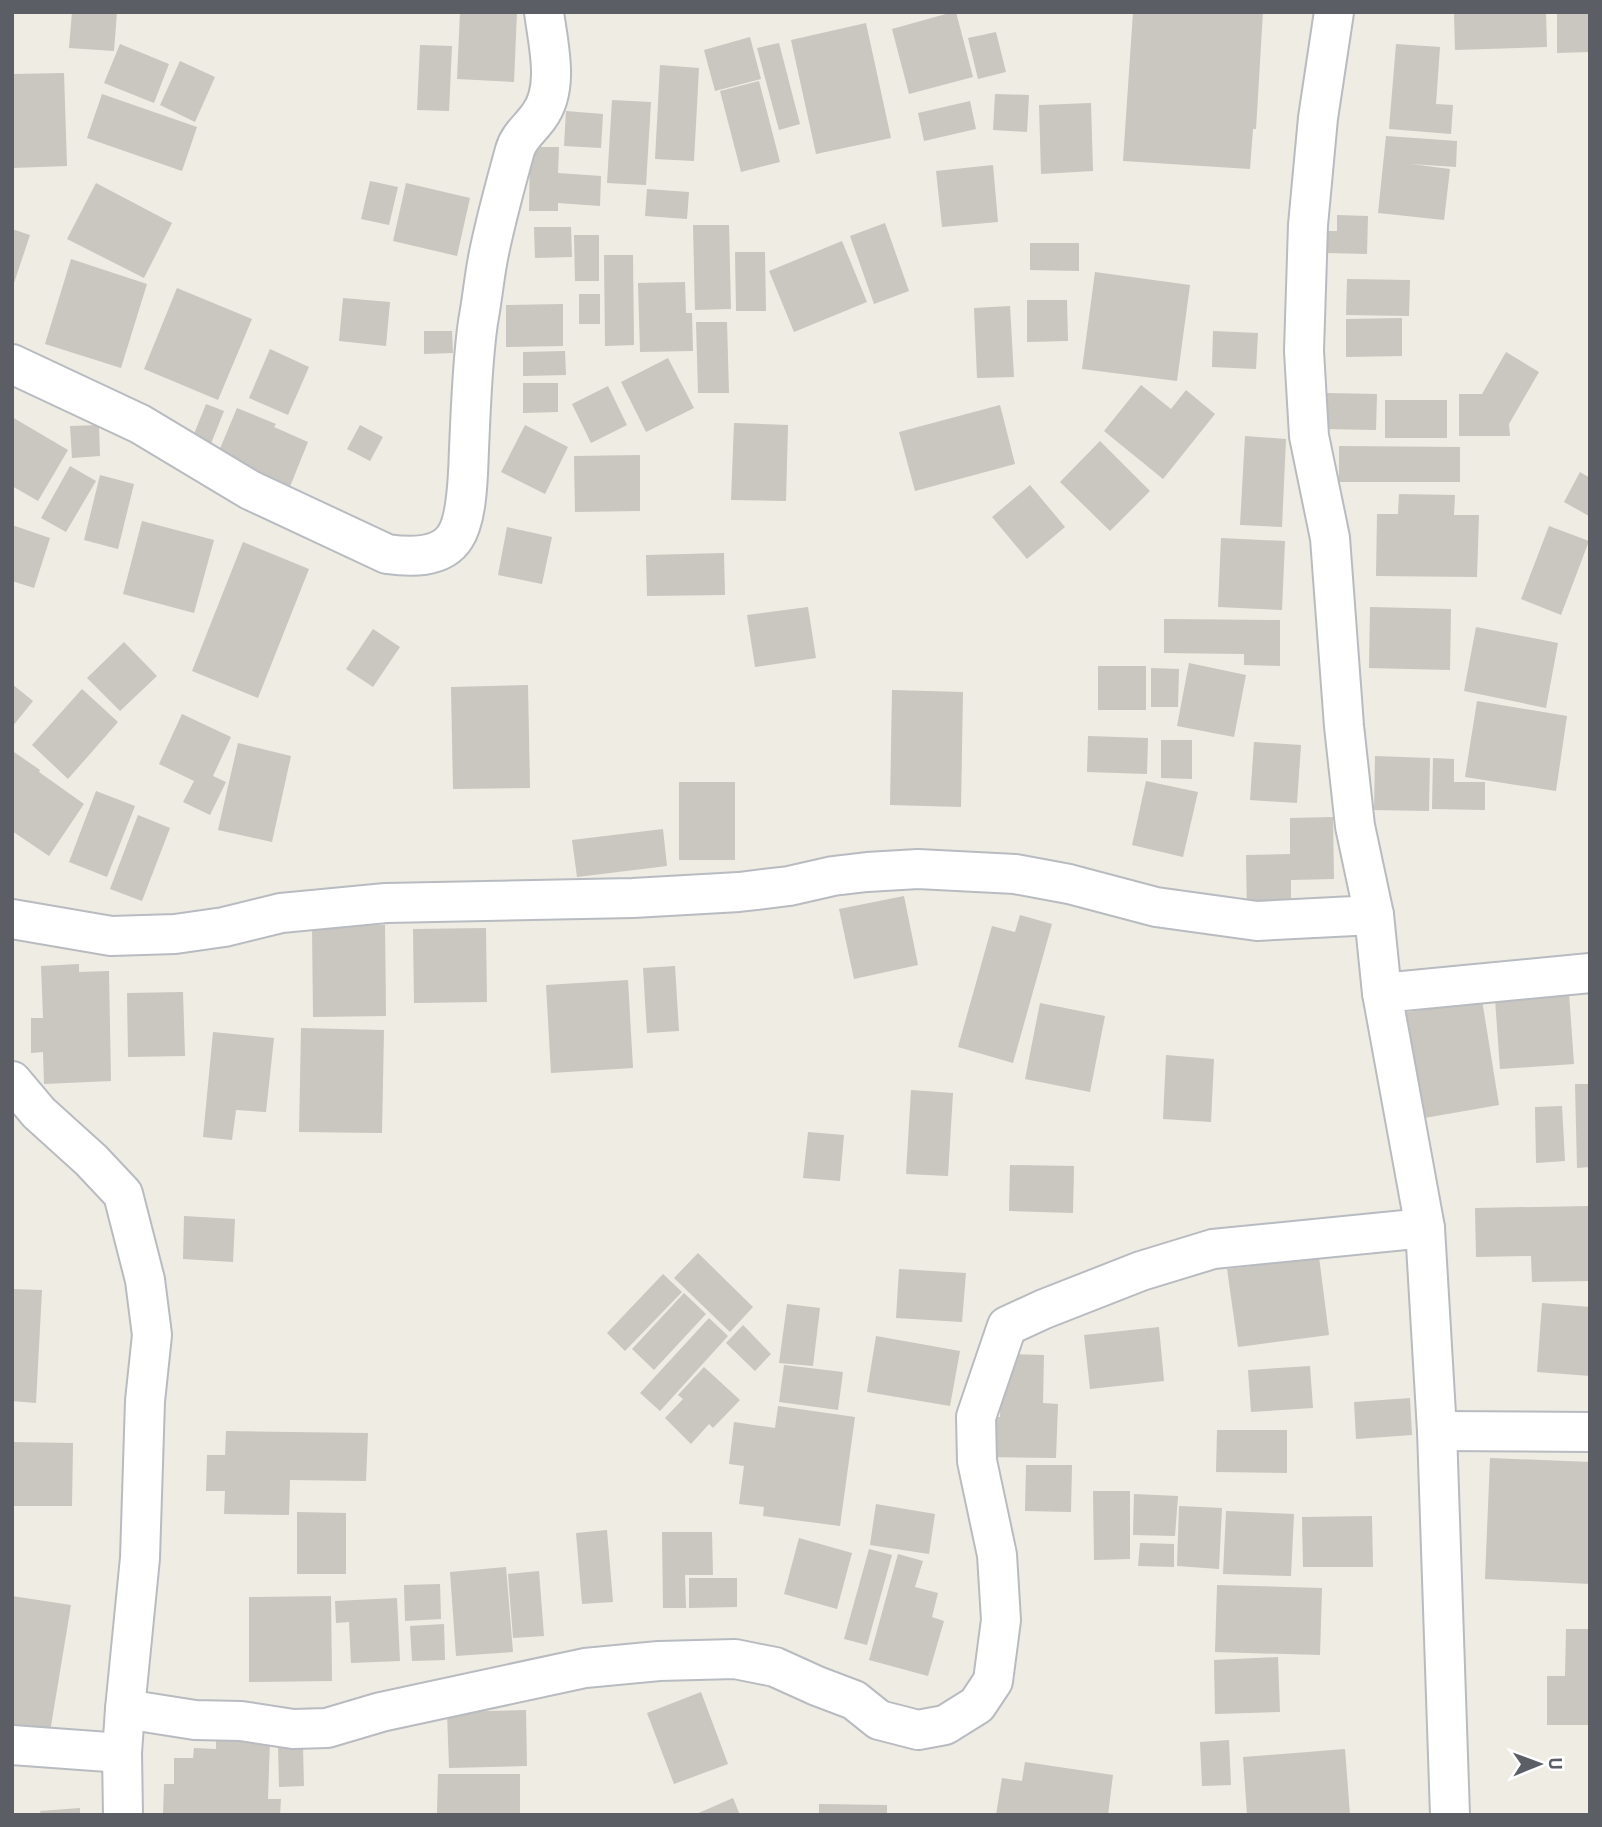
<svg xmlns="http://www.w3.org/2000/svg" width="1602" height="1827" font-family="'Titillium Web',sans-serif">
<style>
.building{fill:#cac6c0}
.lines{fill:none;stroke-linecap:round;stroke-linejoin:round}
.minor-casing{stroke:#b8bbc0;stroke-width:42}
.minor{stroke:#fff;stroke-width:38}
</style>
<rect width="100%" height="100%" fill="#efece3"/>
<!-- building -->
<g class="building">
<polygon points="72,12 117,12 114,51 69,48"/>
<polygon points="460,12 517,12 514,82 457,79"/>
<polygon points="953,12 956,12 973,77 909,94 892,29"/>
<polygon points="1133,12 1263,12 1256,129 1253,129 1250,169 1123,161"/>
<polygon points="1454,12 1546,12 1547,47 1455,50"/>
<polygon points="1557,12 1590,12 1590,52 1557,53"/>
<polygon points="866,23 891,138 816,154 791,40"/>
<polygon points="996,32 1006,72 978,79 968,38"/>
<polygon points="750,37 761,79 715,91 704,50"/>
<polygon points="779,43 800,124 779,130 757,48"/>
<polygon points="120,44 169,64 154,103 104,83"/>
<polygon points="1396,44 1440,47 1436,104 1453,105 1451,134 1389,129"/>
<polygon points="420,45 452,46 449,111 417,110"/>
<polygon points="180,61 215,77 195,122 160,105"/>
<polygon points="660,65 699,68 694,161 655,159"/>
<polygon points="64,73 67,166 12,168 12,74"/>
<polygon points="759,81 780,162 741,172 720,91"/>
<polygon points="102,94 197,127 182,171 87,138"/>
<polygon points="995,94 1029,95 1027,132 993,130"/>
<polygon points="612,100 651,102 646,185 607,183"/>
<polygon points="970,101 976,129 924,141 918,113"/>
<polygon points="1091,103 1093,171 1041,174 1039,105"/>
<polygon points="566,111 603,114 601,148 564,146"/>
<polygon points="1386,136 1457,141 1456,167 1411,164 1450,169 1444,220 1378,213"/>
<polygon points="530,147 559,147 558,173 601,176 600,206 558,203 558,211 529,211"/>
<polygon points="993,165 998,222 942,227 936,171"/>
<polygon points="370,181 398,187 389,225 361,219"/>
<polygon points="96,183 172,223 144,278 67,239"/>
<polygon points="406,183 470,198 457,256 393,241"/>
<polygon points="647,189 689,192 687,219 645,216"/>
<polygon points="1337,215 1368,216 1367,254 1327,253 1326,231 1337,231"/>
<polygon points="885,223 909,291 874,304 850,236"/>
<polygon points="693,225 729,225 731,309 695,310"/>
<polygon points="534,227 571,227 572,257 535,258"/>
<polygon points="12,229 30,235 13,286 12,286"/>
<polygon points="574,235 599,235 599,281 575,281"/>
<polygon points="842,241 867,302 794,332 769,271"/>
<polygon points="1030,243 1079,243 1079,271 1030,270"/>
<polygon points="735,252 765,252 766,311 736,311"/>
<polygon points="604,255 633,255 634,345 605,346"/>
<polygon points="71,259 147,284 121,368 45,344"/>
<polygon points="1095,272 1190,285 1177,381 1082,369"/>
<polygon points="1347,279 1410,280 1409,316 1346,315"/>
<polygon points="685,282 686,313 692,313 693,351 640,352 638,283"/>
<polygon points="177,288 252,319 218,400 144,369"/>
<rect x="579" y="294" width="21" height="30"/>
<polygon points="343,298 390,302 386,346 339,341"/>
<polygon points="1027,300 1067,300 1068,341 1027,342"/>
<polygon points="563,304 563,346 506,347 506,305"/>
<polygon points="1010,306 1014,377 977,378 974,308"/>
<polygon points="1402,318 1402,356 1346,357 1346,319"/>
<polygon points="696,322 727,322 729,393 698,393"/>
<polygon points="424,331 452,331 453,353 424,354"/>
<polygon points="1213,331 1258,333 1256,369 1212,367"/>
<polygon points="270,349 309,367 288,415 249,398"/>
<polygon points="565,351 566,375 523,376 523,352"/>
<polygon points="1506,352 1539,372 1509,424 1510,436 1459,436 1459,394 1482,394"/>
<polygon points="668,358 694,408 646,432 621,382"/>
<polygon points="523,383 558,383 558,412 523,413"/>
<polygon points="1141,385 1171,409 1186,390 1215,414 1163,479 1104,431"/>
<polygon points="608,386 627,425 591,443 572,404"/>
<polygon points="1326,393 1377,394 1376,430 1325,429"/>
<rect x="1385" y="400" width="62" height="38"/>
<polygon points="206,404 224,411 210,446 192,439"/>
<polygon points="1000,405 1015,464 915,491 899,432"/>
<polygon points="237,408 276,424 274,427 308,442 289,489 216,458"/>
<polygon points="12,417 68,450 38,501 12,486"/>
<polygon points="734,423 788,425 786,501 731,500"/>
<polygon points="99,425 100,456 72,458 70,426"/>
<polygon points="360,425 383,437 370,461 347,449"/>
<polygon points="525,425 568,447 545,494 501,472"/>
<polygon points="1245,436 1286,439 1282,527 1240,525"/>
<polygon points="1100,441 1150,491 1110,531 1060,482"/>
<polygon points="1339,446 1460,447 1460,482 1339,482"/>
<polygon points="640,455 640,511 575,512 574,456"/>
<polygon points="70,466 96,481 66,532 41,518"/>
<polygon points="1580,472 1590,478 1589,516 1564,502"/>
<polygon points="100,475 134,484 118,549 84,540"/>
<polygon points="1030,485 1065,527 1027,559 992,517"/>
<polygon points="1399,494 1455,495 1454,515 1479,515 1477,577 1376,576 1377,514 1398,514"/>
<polygon points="142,521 214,540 194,613 123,594"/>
<polygon points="12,525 50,538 34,588 12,581"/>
<polygon points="1549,526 1589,541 1561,615 1521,599"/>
<polygon points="507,527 552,537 542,584 498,575"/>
<polygon points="1221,538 1285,541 1282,610 1218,607"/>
<polygon points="243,542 309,569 258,698 192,671"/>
<polygon points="724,553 725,595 647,596 646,555"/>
<polygon points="808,607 816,658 755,667 747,615"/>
<polygon points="1370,607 1451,609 1450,670 1369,668"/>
<polygon points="1164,619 1280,620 1280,666 1244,665 1244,654 1164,653"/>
<polygon points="1476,627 1558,643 1546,708 1464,691"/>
<polygon points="373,629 400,647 373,687 346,669"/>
<polygon points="124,642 157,676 120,711 87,678"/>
<polygon points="1189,663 1246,675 1234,737 1177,726"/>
<rect x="1098" y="666" width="48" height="44"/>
<polygon points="1151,668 1179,669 1178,707 1151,707"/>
<polygon points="12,684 33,701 12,727"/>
<polygon points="528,685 530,788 453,789 451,687"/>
<polygon points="82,689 118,722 68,779 32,745"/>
<polygon points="892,690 963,692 961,807 890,805"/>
<polygon points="1477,701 1567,716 1556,791 1465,777"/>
<polygon points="182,714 231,737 213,776 226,782 210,815 183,802 194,781 159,764"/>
<polygon points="1088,736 1148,738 1147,774 1087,772"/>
<polygon points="1161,740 1192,740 1192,779 1161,778"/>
<polygon points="1254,742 1301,745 1297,803 1250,800"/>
<polygon points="238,743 291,756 272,842 218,830"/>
<polygon points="14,752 40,770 39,772 84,804 49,856 12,831 12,755"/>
<polygon points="1375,756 1430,758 1429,811 1374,810"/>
<polygon points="1433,758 1454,759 1454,782 1485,782 1485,810 1432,809"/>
<polygon points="1146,781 1198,792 1183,857 1132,845"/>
<rect x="679" y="782" width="56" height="78"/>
<polygon points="96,791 135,806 107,877 69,862"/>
<polygon points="138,815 170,828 142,901 110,889"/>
<polygon points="1333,817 1334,879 1291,880 1291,915 1247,915 1246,855 1290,854 1290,818"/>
<polygon points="663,829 667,866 577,877 572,840"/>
<polygon points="904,896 918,965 854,979 839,909"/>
<polygon points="1020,915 1052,924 1013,1063 958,1047 992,926 1015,932"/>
<polygon points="385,925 386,1016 313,1017 312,926"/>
<polygon points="486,928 487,1002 414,1003 413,929"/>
<polygon points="79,964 79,972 109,971 111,1081 44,1084 43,1052 31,1053 31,1018 43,1018 41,966"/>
<polygon points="675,966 679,1031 647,1033 643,968"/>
<polygon points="628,980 633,1068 551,1073 546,985"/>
<polygon points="183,992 185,1056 128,1057 127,993"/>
<polygon points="1569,993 1574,1064 1500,1069 1495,999"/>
<polygon points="1482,1000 1499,1105 1413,1120 1396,1014"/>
<polygon points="1040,1003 1105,1016 1090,1092 1025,1079"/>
<polygon points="301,1028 384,1030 382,1133 299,1132"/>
<polygon points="213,1032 274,1038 266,1112 236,1110 232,1140 203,1137"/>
<polygon points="1166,1055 1214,1059 1211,1122 1163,1119"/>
<polygon points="1575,1084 1590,1084 1590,1167 1577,1168"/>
<polygon points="911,1090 953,1093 948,1176 906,1174"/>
<polygon points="1562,1106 1565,1161 1536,1163 1535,1107"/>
<polygon points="808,1132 844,1135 840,1181 803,1178"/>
<polygon points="1010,1165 1074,1166 1073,1213 1009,1211"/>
<polygon points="1590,1206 1590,1281 1532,1282 1531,1256 1476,1257 1475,1208"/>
<polygon points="184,1216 235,1219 233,1262 183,1259"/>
<polygon points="698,1253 753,1307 730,1332 674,1278"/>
<polygon points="1319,1257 1329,1335 1238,1347 1227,1269"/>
<polygon points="899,1269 966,1273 962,1322 896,1318"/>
<polygon points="663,1274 682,1292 625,1351 607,1333"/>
<polygon points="12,1289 42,1290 36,1403 12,1401"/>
<polygon points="684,1293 706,1314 654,1370 632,1349"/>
<polygon points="1542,1303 1590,1307 1590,1376 1537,1372"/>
<polygon points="787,1304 820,1308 813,1366 779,1363"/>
<polygon points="709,1318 728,1336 660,1411 640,1393"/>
<polygon points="743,1325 771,1354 755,1371 726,1343"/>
<polygon points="1159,1327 1164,1381 1090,1389 1084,1335"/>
<polygon points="876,1336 960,1351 950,1406 867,1392"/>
<polygon points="1001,1354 1044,1355 1043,1403 1058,1404 1056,1458 986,1457 986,1417 1000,1417"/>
<polygon points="784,1365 843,1372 838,1410 779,1402"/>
<polygon points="1310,1366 1313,1408 1251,1412 1248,1370"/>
<polygon points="704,1367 740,1400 713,1428 709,1424 691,1444 665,1418 683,1399 678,1395"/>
<polygon points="1410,1398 1412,1435 1356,1439 1354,1402"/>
<polygon points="778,1406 855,1417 840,1526 763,1516 764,1507 739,1504 744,1466 729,1464 734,1422 775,1428"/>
<polygon points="1217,1430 1287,1430 1287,1473 1216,1472"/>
<polygon points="226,1431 368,1433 366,1481 290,1480 289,1515 224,1514 225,1491 206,1491 207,1455 225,1455"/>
<polygon points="12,1442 73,1443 72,1506 12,1506"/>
<polygon points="1490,1458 1590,1462 1590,1584 1485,1579"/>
<polygon points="1026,1465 1072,1465 1071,1512 1025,1511"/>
<polygon points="1093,1491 1130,1491 1130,1559 1094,1560"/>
<polygon points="1134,1494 1178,1496 1175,1536 1133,1535"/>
<polygon points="876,1504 935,1514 929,1554 870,1545"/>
<polygon points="1179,1506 1222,1508 1219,1569 1177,1566"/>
<polygon points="1226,1511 1294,1514 1291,1576 1223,1574"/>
<polygon points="297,1512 346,1513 346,1574 297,1574"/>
<polygon points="1372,1516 1373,1567 1303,1567 1302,1517"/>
<polygon points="607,1530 613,1602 582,1604 576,1533"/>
<polygon points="662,1532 712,1532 713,1575 685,1575 686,1608 663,1608"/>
<polygon points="799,1538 852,1553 837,1609 784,1594"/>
<polygon points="1140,1543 1174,1544 1174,1567 1138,1566"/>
<polygon points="869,1549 892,1555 867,1645 844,1639"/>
<polygon points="898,1554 923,1561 915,1587 938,1593 932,1617 944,1621 928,1676 869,1660"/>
<polygon points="506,1567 513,1652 456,1656 450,1572"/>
<polygon points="539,1571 544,1636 513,1638 508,1574"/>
<polygon points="689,1578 737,1578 737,1607 689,1608"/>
<polygon points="440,1584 441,1619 405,1621 404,1585"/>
<polygon points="1217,1585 1322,1588 1320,1655 1215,1652"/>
<polygon points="12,1596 71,1605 49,1738 12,1732"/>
<polygon points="331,1596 332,1681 249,1682 249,1597"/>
<polygon points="397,1598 400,1661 351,1663 349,1622 336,1623 335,1601"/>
<polygon points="444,1624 445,1660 412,1661 410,1626"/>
<polygon points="1566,1629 1590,1629 1590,1725 1547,1725 1547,1676 1565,1676"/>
<polygon points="1278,1657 1280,1712 1215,1714 1214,1660"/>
<polygon points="701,1692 728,1764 674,1784 647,1713"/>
<polygon points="526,1710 527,1766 449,1768 447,1712"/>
<polygon points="216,1740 270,1741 268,1799 281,1799 280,1815 163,1815 164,1784 174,1784 174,1758 193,1758 194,1748 216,1749"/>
<polygon points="1229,1740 1231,1785 1202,1786 1200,1742"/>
<polygon points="278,1746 303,1746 304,1786 279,1787"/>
<polygon points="1345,1749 1350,1815 1247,1815 1243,1757"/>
<polygon points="1025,1762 1113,1775 1108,1815 996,1815 1002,1778 1022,1781"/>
<polygon points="438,1774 520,1774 520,1815 437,1815"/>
<polygon points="733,1798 740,1815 694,1815"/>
<polygon points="819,1804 887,1805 887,1815 819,1815"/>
<polygon points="80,1808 80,1815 41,1815 40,1811"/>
</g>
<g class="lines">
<!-- minor casing -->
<g class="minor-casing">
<g id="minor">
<polyline points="1334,12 1318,118 1308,225 1304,351 1309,436 1330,538 1344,726 1355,826 1374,915 1382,993 1425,1228 1437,1431 1450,1815"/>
<path d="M12 364 140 424 250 490 387 554C409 557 441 559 455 537 468 518 468 472 469 449 471 406 472 364 478 322 482 301 484 279 488 258 495 222 505 186 515 150 519 136 531 128 539 116 560 88 548 44 544 12"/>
<polyline points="12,919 111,936 175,934 224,927 281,913 386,903 633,898 739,892 789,886 833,876 867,872 918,869 1015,874 1069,884 1156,907 1257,921 1374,915"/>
<polyline points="1382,993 1590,973"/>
<polyline points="12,1081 39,1113 91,1160 123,1194 145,1280 152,1335 145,1401 140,1558 125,1709 122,1753 123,1815"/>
<polyline points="1437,1431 1590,1432"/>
<polyline points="125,1709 195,1720 241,1721 293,1729 327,1728 381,1712 585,1668 659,1661 735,1659 775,1667 817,1686 854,1700 879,1720 918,1730 945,1725 977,1705 993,1681 1001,1620 997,1555 977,1461 976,1417 1007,1326 1044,1309 1141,1271 1213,1249 1425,1228"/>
<polyline points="12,1745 122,1753"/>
</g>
</g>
<!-- minor -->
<use href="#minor" class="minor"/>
</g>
<!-- border -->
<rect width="1602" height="1827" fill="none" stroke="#5b5f65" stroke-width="28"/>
<!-- north arrow -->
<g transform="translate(1539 1764) rotate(89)" stroke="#ffffff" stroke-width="5" paint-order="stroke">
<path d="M0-5L12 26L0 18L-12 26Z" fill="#5b5f65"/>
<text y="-10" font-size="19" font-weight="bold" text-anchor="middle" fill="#5b5f65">U</text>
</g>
</svg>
